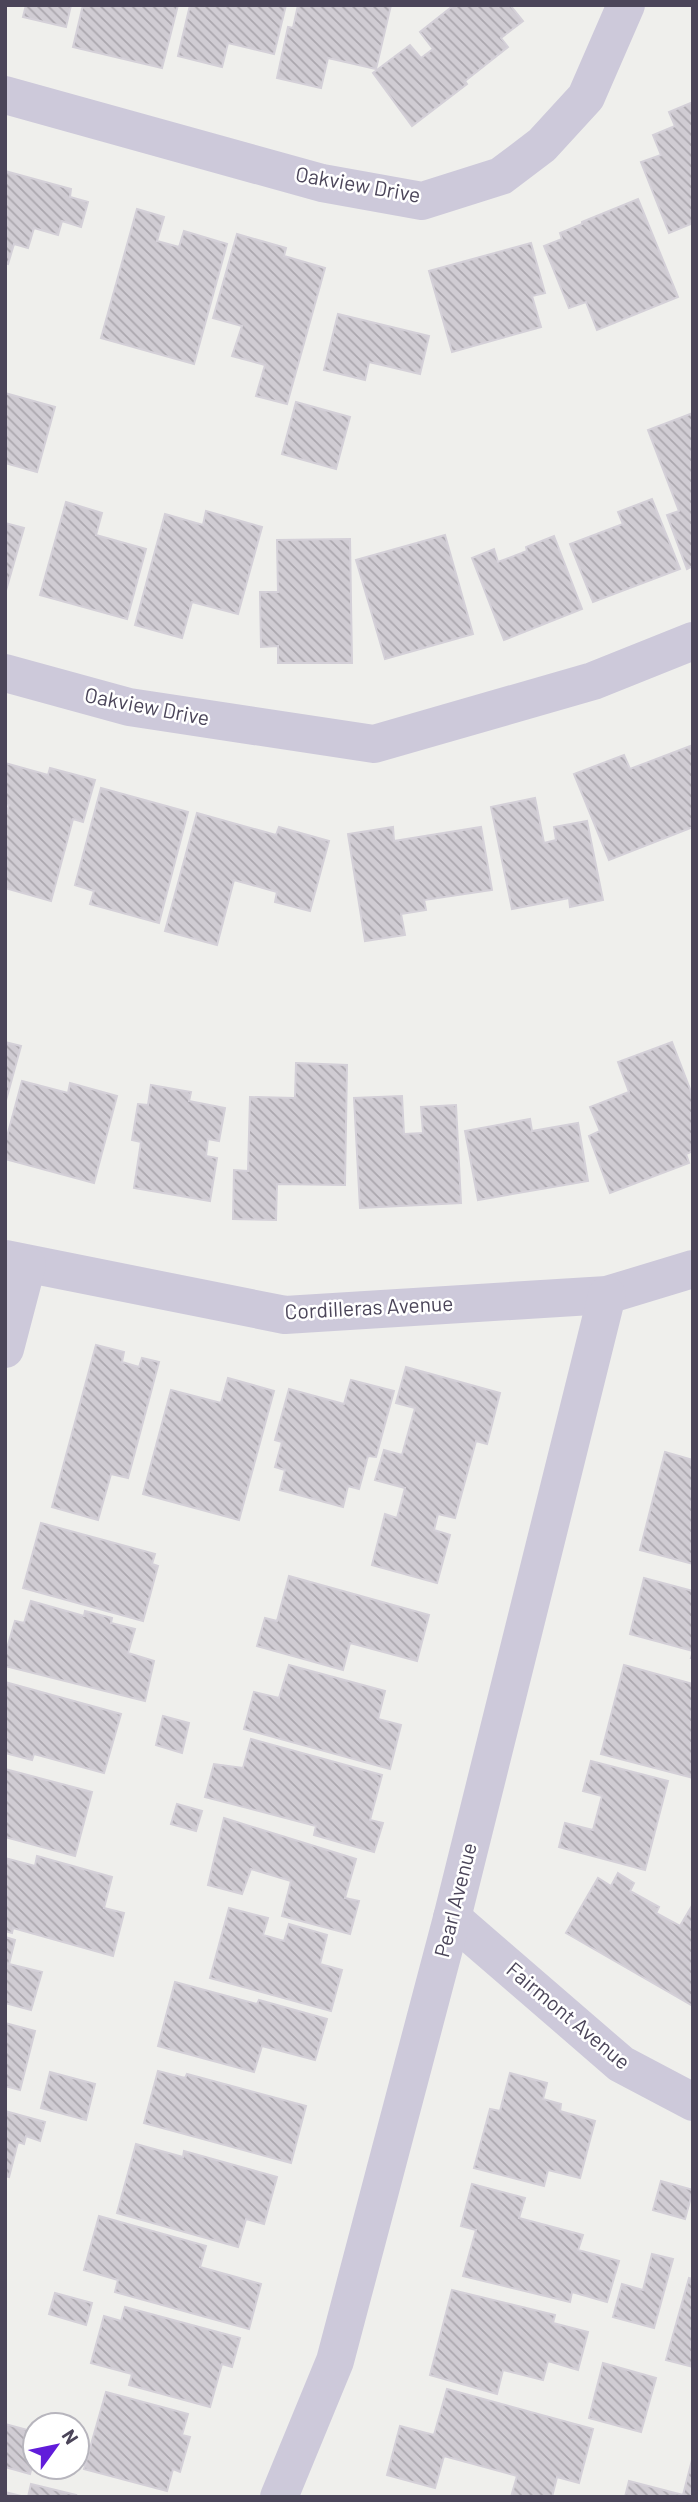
<svg xmlns="http://www.w3.org/2000/svg" width="698" height="2502" font-family="Barlow,sans-serif">
<style>
.building{fill:url(#building-back-hatch);stroke:#d4d0d8;stroke-width:2}
.lines{fill:none;stroke-linecap:round;stroke-linejoin:round}
.minor{stroke:#cdc9da;stroke-width:38}
.labels{text-anchor:middle;stroke-width:5;stroke-linejoin:round;paint-order:stroke}
.street-label{font-size:21px;fill:#4b4559;stroke:#fff}
</style>
<defs>
<pattern id="building-back-hatch" width="6" height="6" patternUnits="userSpaceOnUse" patternTransform="scale(1.75)"><rect width="6" height="6" fill="#d0ccd3"/><path d="M-1 5l2 2M0 0l6 6M5-1l2 2" fill="none" stroke="#aba7ae"/></pattern>
</defs>
<rect width="100%" height="100%" fill="#efefec"/>
<!-- building -->
<g class="building">
<polygon points="26,5 71,5 66,27 23,17"/>
<polygon points="83,5 178,5 162,68 73,47"/>
<polygon points="190,5 286,5 274,54 228,43 222,67 178,56"/>
<polygon points="298,5 391,5 376,69 328,58 321,88 277,78 288,27 293,28"/>
<polygon points="454,5 510,5 523,21 501,38 508,47 465,81 467,84 412,126 373,73 410,45 421,58 433,49 420,32"/>
<polygon points="693,102 693,223 669,233 641,162 661,155 653,135 675,126 669,112"/>
<polygon points="5,171 71,189 70,197 88,202 81,227 62,221 58,235 34,228 28,248 14,244 8,264 5,263"/>
<polygon points="638,199 678,297 597,330 586,302 569,308 544,246 562,239 560,233 582,224 582,222"/>
<polygon points="137,209 164,217 157,241 179,247 184,231 227,244 194,364 101,338"/>
<polygon points="237,234 286,248 284,256 325,268 287,404 256,396 265,365 232,356 242,326 213,318"/>
<polygon points="531,243 545,293 532,296 541,327 452,352 429,271"/>
<polygon points="338,314 429,336 420,374 369,362 365,380 324,370"/>
<polygon points="5,393 55,407 37,472 5,463"/>
<polygon points="296,402 350,417 336,469 282,454"/>
<polygon points="693,413 693,566 687,569 667,515 679,511 648,430"/>
<polygon points="652,499 680,569 593,602 570,544 623,524 618,512"/>
<polygon points="66,502 102,513 96,535 146,549 127,619 40,595"/>
<polygon points="206,511 262,527 238,614 192,602 182,638 135,625 165,514 203,525"/>
<polygon points="5,523 24,528 5,594"/>
<polygon points="445,535 473,634 385,659 356,560"/>
<polygon points="554,536 582,609 504,640 472,558 494,549 498,562 527,551 526,547"/>
<polygon points="350,539 352,663 278,663 278,646 261,647 260,592 278,592 277,540"/>
<polygon points="693,745 693,827 609,860 574,774 624,755 630,769"/>
<polygon points="5,763 48,775 50,768 95,780 83,822 73,819 51,901 5,888 5,818 9,805 5,804"/>
<polygon points="101,788 188,812 159,923 90,904 94,891 75,885"/>
<polygon points="535,798 544,843 556,840 554,827 587,821 603,900 570,907 569,898 512,909 491,807"/>
<polygon points="197,813 276,835 279,827 329,841 310,911 275,902 277,892 234,880 217,945 165,931"/>
<polygon points="393,827 394,841 481,827 492,890 424,900 426,910 401,914 405,935 365,941 348,834"/>
<polygon points="5,1042 21,1046 5,1104"/>
<polygon points="672,1042 693,1097 693,1151 686,1154 689,1163 610,1193 589,1136 600,1131 590,1107 629,1092 618,1062"/>
<polygon points="296,1063 347,1065 345,1185 277,1184 276,1220 233,1219 234,1170 248,1171 250,1097 295,1098"/>
<polygon points="22,1081 68,1093 70,1083 117,1096 94,1183 5,1159 5,1144"/>
<polygon points="151,1085 191,1092 189,1101 225,1108 219,1141 208,1139 206,1156 217,1158 210,1201 134,1188 141,1142 132,1140 138,1104 148,1105"/>
<polygon points="402,1096 404,1134 423,1133 421,1107 456,1105 461,1203 360,1208 354,1098"/>
<polygon points="530,1119 532,1131 578,1123 588,1181 478,1200 465,1131"/>
<polygon points="96,1345 124,1352 122,1362 139,1367 142,1358 159,1362 128,1478 111,1474 98,1520 52,1507"/>
<polygon points="406,1367 500,1393 487,1444 476,1441 455,1518 438,1514 434,1530 450,1535 437,1583 372,1565 385,1514 397,1518 405,1488 375,1480 384,1450 402,1455 415,1408 396,1403"/>
<polygon points="228,1378 274,1391 239,1520 143,1494 171,1390 221,1403"/>
<polygon points="351,1380 394,1391 376,1457 368,1456 359,1489 348,1486 343,1507 280,1490 285,1470 275,1467 282,1442 275,1440 289,1389 344,1404"/>
<polygon points="665,1452 693,1460 693,1564 640,1550"/>
<polygon points="41,1523 155,1554 152,1564 158,1566 143,1621 23,1588"/>
<polygon points="289,1576 429,1615 417,1661 350,1643 343,1670 257,1646 265,1618 277,1621"/>
<polygon points="644,1578 693,1591 693,1658 691,1658 693,1651 630,1634"/>
<polygon points="31,1601 84,1616 85,1611 112,1618 111,1623 135,1629 128,1653 154,1661 145,1701 5,1666 5,1655 15,1621 24,1623"/>
<polygon points="289,1665 385,1691 378,1719 401,1725 390,1769 244,1729 254,1692 279,1698"/>
<polygon points="624,1665 693,1684 693,1778 601,1754"/>
<polygon points="5,1682 121,1714 104,1773 34,1754 32,1760 5,1753"/>
<polygon points="163,1716 189,1723 182,1753 156,1745"/>
<polygon points="251,1739 382,1775 370,1820 383,1823 374,1852 314,1835 316,1826 205,1797 214,1764 243,1768"/>
<polygon points="591,1761 668,1781 645,1870 559,1847 565,1823 593,1830 602,1796 583,1791"/>
<polygon points="5,1769 92,1792 75,1856 5,1837"/>
<polygon points="177,1804 202,1811 196,1831 171,1824"/>
<polygon points="224,1818 356,1859 345,1898 359,1901 350,1934 282,1916 291,1881 251,1869 242,1894 208,1885"/>
<polygon points="37,1856 112,1877 104,1908 124,1913 113,1956 13,1928 12,1933 5,1931 5,1858 35,1866"/>
<polygon points="618,1873 634,1883 630,1891 659,1907 656,1913 680,1926 693,1904 693,2006 566,1933 598,1878 611,1886"/>
<polygon points="229,1908 268,1918 263,1935 284,1941 289,1924 327,1935 320,1964 342,1970 331,2011 210,1978"/>
<polygon points="5,1937 15,1940 9,1964 42,1972 31,2010 5,2003"/>
<polygon points="175,1982 257,2004 259,2000 327,2019 315,2060 262,2046 254,2072 158,2046"/>
<polygon points="5,2023 35,2031 20,2090 5,2086"/>
<polygon points="158,2071 185,2078 187,2074 306,2106 291,2163 144,2123"/>
<polygon points="50,2072 95,2084 86,2120 41,2108"/>
<polygon points="510,2073 547,2083 543,2099 561,2104 560,2111 595,2121 580,2178 548,2170 544,2186 474,2168 490,2109 500,2111"/>
<polygon points="5,2111 45,2122 40,2141 26,2136 24,2144 18,2142 9,2177 5,2176"/>
<polygon points="136,2144 183,2157 184,2151 277,2177 264,2224 246,2219 238,2247 117,2213"/>
<polygon points="661,2181 693,2190 685,2219 653,2210"/>
<polygon points="472,2184 525,2198 519,2218 583,2235 578,2250 619,2261 607,2302 572,2292 570,2302 463,2276 476,2230 461,2226"/>
<polygon points="99,2216 206,2246 200,2267 261,2284 249,2329 115,2292 118,2280 84,2270"/>
<polygon points="652,2254 673,2259 654,2328 613,2317 622,2284 643,2290"/>
<polygon points="689,2278 693,2279 693,2367 666,2360"/>
<polygon points="452,2290 555,2315 553,2323 588,2332 578,2370 548,2361 543,2380 503,2370 497,2394 430,2375"/>
<polygon points="55,2293 92,2303 86,2325 49,2314"/>
<polygon points="125,2307 240,2338 232,2367 222,2364 210,2407 129,2385 132,2374 91,2363 104,2316 121,2321"/>
<polygon points="603,2363 656,2378 641,2432 589,2418"/>
<polygon points="447,2389 593,2429 579,2483 557,2477 552,2497 511,2497 517,2476 444,2456 435,2488 387,2475 400,2426 434,2435"/>
<polygon points="106,2392 188,2414 182,2435 190,2437 180,2472 173,2469 167,2491 84,2469"/>
<polygon points="5,2424 35,2432 35,2456 30,2474 5,2467"/>
<polygon points="692,2460 693,2497 625,2497 629,2481 683,2495"/>
<polygon points="31,2484 76,2495 75,2497 28,2497"/>
<polygon points="5,2492 25,2497 5,2497"/>
</g>
<g class="lines">
<!-- minor -->
<g class="minor">
<polyline points="5,95 322,183 422,201 501,176 542,145 586,97 626,5"/>
<polyline points="5,673 129,707 374,744 593,681 693,641"/>
<polyline points="5,1259 285,1315 607,1295 693,1269"/>
<polyline points="5,1349 27,1265"/>
<polyline points="452,1918 621,2064 693,2102"/>
<polyline points="279,2497 335,2361 452,1918 607,1295"/>
</g>
</g>
<g class="labels">
<!-- street labels -->
<g class="street-label">
<text transform="translate(358 185) rotate(10)" y="7">Oakview Drive</text>
<text transform="translate(147 707) rotate(11)" y="7">Oakview Drive</text>
<text transform="translate(369 1308) rotate(-3)" y="7">Cordilleras Avenue</text>
<text transform="translate(456 1900) rotate(-76)" y="7">Pearl Avenue</text>
<text transform="translate(568 2016) rotate(40)" y="7">Fairmont Avenue</text>
</g>
</g>
<!-- border -->
<rect width="698" height="2502" fill="none" stroke="#4b4559" stroke-width="14"/>
<!-- north arrow -->
<g transform="translate(56 2446) rotate(57)"><circle r="33" fill="#ffffff" stroke="#b7b5bd" stroke-width="2"/>
<path d="M0-5L12 26L0 18L-12 26Z" fill="#611cda"/>
<text y="-10" font-size="19" font-weight="bold" text-anchor="middle" fill="#4b4559">N</text>
</g>
</svg>
